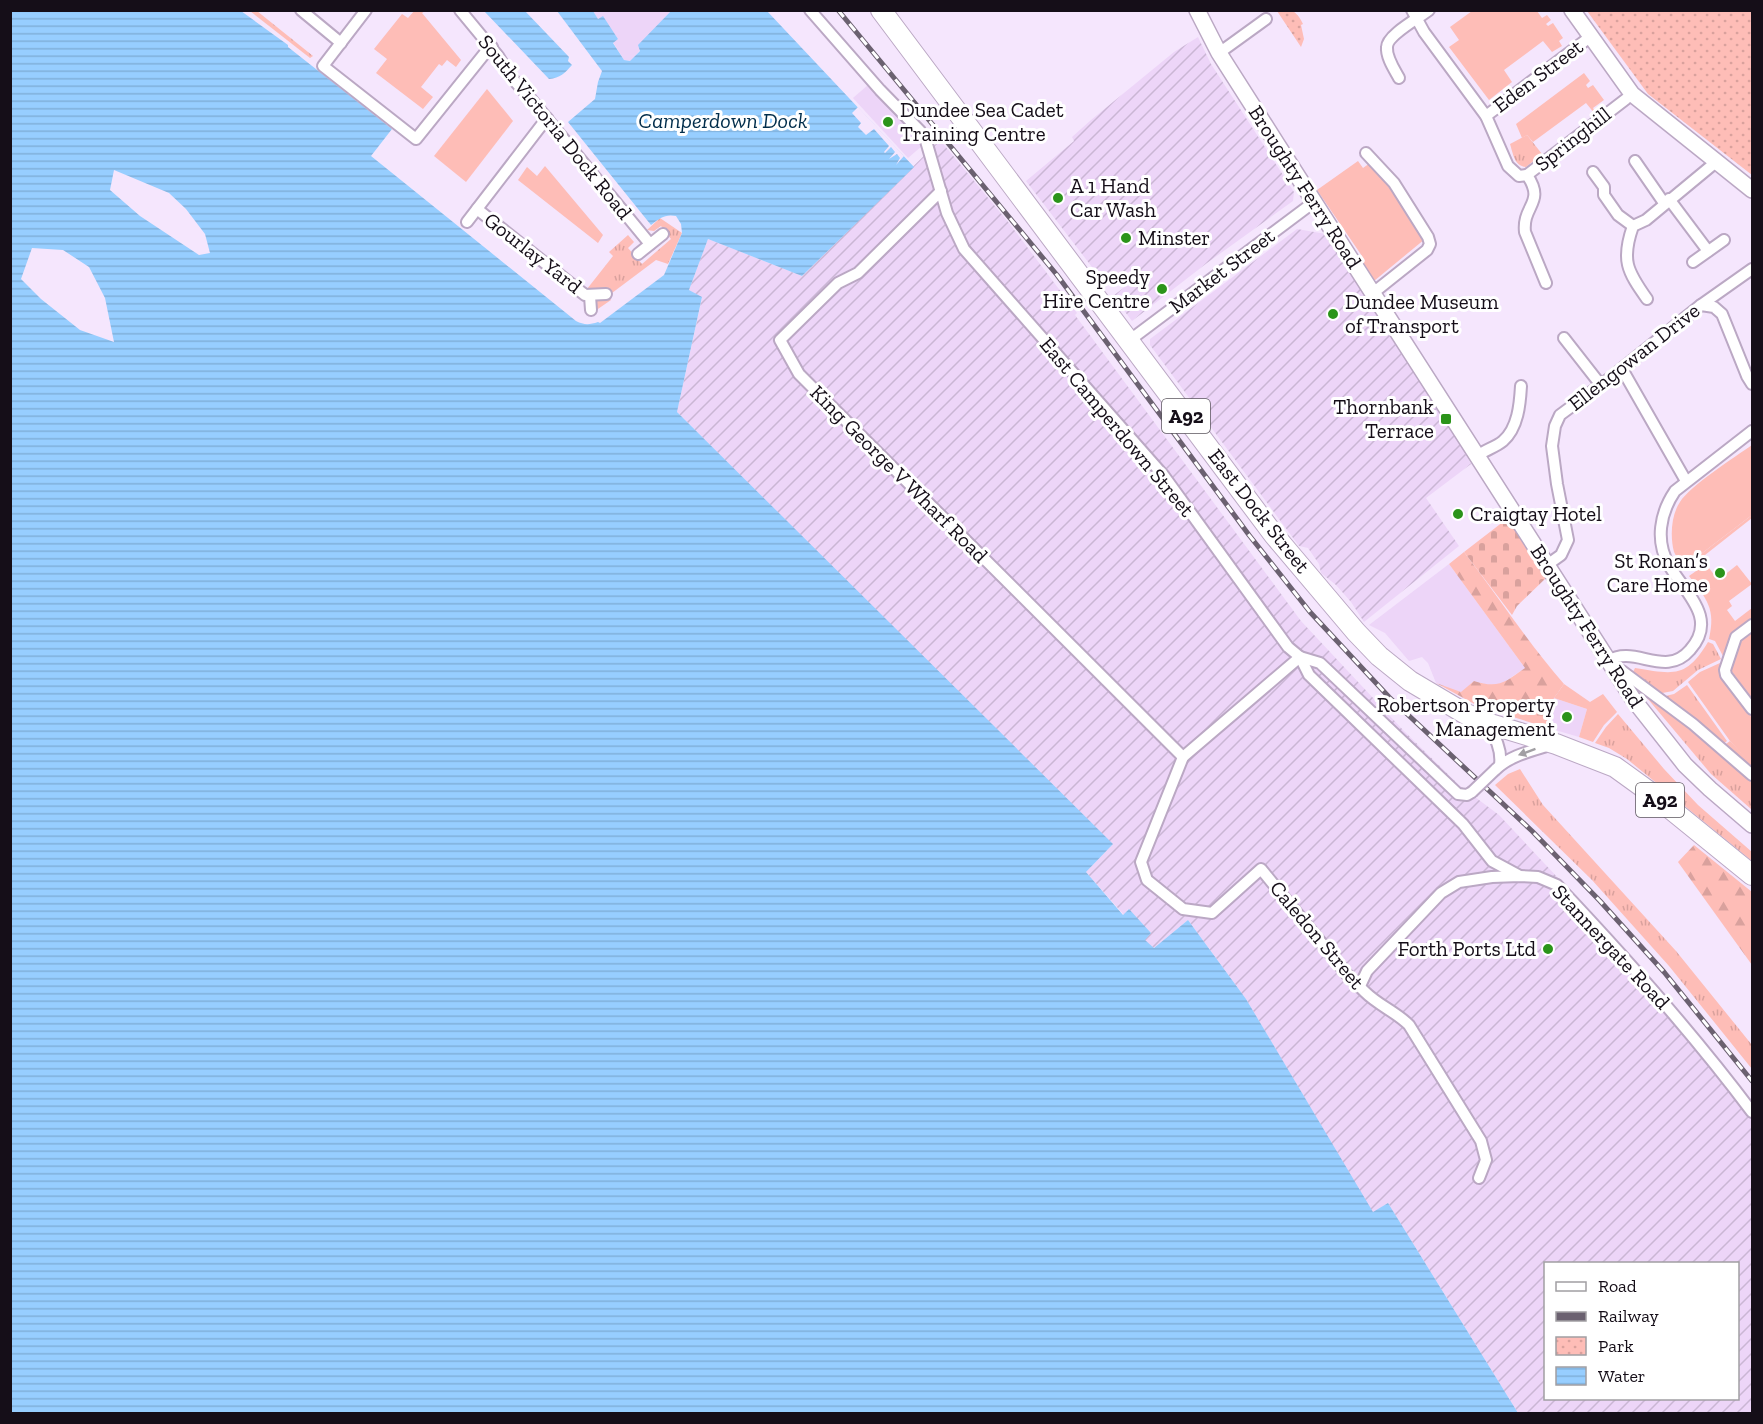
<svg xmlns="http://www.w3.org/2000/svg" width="1763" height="1424" font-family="'Zilla Slab',serif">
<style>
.built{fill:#edd5f8}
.industrial{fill:url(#industrial-furrows);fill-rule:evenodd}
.grass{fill:url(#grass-tufts)}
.forest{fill:url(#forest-firs)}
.cemetery{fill:url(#cemetery-stones)}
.park{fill:url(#park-dots)}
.garden{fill:#febdb7}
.water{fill:url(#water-rules);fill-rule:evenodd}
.pier{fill:#f5e6fd}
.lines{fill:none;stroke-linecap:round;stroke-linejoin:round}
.street-casing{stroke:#bba8c4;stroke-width:14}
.secondary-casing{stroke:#bba8c4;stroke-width:18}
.highway-casing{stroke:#bba8c4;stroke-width:22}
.street{stroke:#fff;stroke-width:10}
.secondary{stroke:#fff;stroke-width:15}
.highway{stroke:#fff;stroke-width:20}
.rail-casing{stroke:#6b6170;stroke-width:5}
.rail{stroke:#fff;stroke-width:3;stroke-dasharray:9;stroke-linecap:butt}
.street-bridge-casing{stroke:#bba8c4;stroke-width:14;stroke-linecap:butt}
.street-bridge{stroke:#fff;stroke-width:10}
.oneway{fill:#a19fa3}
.poi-dot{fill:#2b941a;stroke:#fff;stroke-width:2}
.labels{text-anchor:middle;stroke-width:6;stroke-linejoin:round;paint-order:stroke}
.shield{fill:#fff;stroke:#5b565d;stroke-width:1.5}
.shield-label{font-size:20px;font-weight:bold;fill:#150e18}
.street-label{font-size:21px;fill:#150e18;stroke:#fff}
.poi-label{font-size:21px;fill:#150e18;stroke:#fff;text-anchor:start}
.water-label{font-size:22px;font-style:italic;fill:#012d4b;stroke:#fff}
</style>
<defs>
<pattern id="industrial-furrows" width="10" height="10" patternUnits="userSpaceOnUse" patternTransform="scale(1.5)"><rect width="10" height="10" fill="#edd5f8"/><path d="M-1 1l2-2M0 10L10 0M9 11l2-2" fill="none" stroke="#cab6d4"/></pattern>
<pattern id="grass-tufts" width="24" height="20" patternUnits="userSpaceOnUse" patternTransform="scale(1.5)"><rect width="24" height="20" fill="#febdb7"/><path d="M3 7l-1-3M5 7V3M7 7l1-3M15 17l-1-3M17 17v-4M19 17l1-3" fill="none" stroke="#d9a19d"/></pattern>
<pattern id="forest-firs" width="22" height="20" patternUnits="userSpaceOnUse" patternTransform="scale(1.5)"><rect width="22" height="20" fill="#febdb7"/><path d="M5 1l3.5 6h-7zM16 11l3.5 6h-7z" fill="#d9a19d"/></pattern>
<pattern id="cemetery-stones" width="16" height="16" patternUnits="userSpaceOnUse" patternTransform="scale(1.5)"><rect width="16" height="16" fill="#febdb7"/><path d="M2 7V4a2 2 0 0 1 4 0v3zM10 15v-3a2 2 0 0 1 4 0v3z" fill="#d9a19d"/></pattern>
<pattern id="park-dots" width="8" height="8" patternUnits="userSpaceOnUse" patternTransform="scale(1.5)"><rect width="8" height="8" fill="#febdb7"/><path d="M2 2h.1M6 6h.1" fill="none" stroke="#d9a19d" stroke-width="1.8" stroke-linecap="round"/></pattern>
<pattern id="water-rules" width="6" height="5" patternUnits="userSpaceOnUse" patternTransform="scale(1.5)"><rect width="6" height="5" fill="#97ceff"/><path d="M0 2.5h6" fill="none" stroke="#81b0da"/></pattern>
</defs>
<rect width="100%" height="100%" fill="#f5e6fd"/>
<!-- built -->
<g class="built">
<polygon points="593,11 671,11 639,45 640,50 631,61 624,60 613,42 618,39 603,17 598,19"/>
<polygon points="868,85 923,145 908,158 853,98"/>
<polygon points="1449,564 1525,668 1501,684 1488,685 1474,681 1461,693 1436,683 1428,663 1422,657 1409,661 1385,633 1369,625"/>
<polygon points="1554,698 1587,709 1579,737 1545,727"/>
</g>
<!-- industrial -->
<g class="industrial">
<polygon points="1198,37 1211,64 1294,192 1293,201 1207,263 1132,321 1113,296 1126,286 1115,273 1108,275 1101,275 1095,271 1026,181 1074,141 1072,137 1091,120 1174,52"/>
<path d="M940 140 1009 223 1077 313 1075 315 1301 621 1403 730 1459 785 1499 815 1621 945 1658 986 1752 1106V1413H1518L1388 1203 1373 1213 1246 999 1188 920 1154 948 1144 940 1151 933 1128 909 1124 915 1086 872 1112 845 677 412 702 298 689 290 708 239 802 276ZM1546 1264H1738V1398H1546Z"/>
<polygon points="1297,229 1326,234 1453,432 1471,464 1426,498 1459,546 1364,622 1351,602 1336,585 1321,573 1319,564 1308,548 1299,546 1150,345 1150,339"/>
</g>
<!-- grass -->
<g class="grass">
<polygon points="250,11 257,11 313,56 310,58"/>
<path d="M1527 135 1542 154 1526 167C1514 166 1513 153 1510 144Z"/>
<polygon points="660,218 682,233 668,264 656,260 608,296 611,300 595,311 596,302 600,298 607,297 606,288 589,290 587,289 613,256 609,252 628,235 634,242 628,248 642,264 671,239 661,226 654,231 647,230"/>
<polygon points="1752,515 1752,518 1686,570 1684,567"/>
<path d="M1708 642 1713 644 1721 659 1698 670 1673 691 1657 694 1632 674 1635 668C1673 674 1686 679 1708 642Z"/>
<polygon points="1687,685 1727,741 1722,745 1661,697 1674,694"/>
<polygon points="1642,692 1691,726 1752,782 1752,807 1751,809 1711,774"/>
<polygon points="1618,714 1664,769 1698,805 1752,852 1752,861 1627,759 1609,748 1595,743 1606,727"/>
<polygon points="1730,741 1752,764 1748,768 1723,746"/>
<polygon points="1520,769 1543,805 1676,951 1752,1045 1752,1069 1669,966 1592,880 1495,785 1508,774"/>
</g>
<!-- forest -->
<g class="forest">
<path d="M1464 552C1498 596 1528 643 1564 684L1554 698 1545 727 1478 706 1436 683 1461 692 1474 681C1499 689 1505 682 1525 668L1449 564Z"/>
<polygon points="1694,845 1752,892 1752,965 1678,862"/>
</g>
<!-- cemetery -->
<polygon class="cemetery" points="1508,518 1546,578 1517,606 1512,615 1464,552"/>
<!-- park -->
<g class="park">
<path d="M1277 11C1291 8 1296 10 1303 24L1301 25 1304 39 1301 47Z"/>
<polygon points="1587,11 1752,11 1752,175 1648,94"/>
</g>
<!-- garden -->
<g class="garden">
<polygon points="415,10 425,11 422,13 461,60 456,67 447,60 442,66 439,64 421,87 433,97 423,109 376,73 387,59 374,49 402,14 408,18"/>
<polygon points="1472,11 1537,11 1542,18 1547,15 1551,20 1546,24 1548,26 1553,23 1563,38 1559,41 1562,46 1552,52 1543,41 1504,70 1512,82 1489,100 1449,47 1459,40 1450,27"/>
<polygon points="1584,73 1590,81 1586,85 1588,88 1593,85 1604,100 1593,108 1596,113 1595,114 1586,103 1533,142 1527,135 1522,138 1516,124"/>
<polygon points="487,89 513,121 466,182 434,156"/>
<polygon points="1358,161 1363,168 1370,163 1390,185 1425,239 1374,281 1363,262 1362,256 1317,190"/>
<polygon points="545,166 603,235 598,243 518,180 527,167 537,176"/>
<path d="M1752 445V515L1684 567C1681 562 1676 557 1674 552 1670 537 1671 515 1680 502 1690 486 1735 457 1752 445Z"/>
<path d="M1706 564 1718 580 1737 565 1752 584 1729 601 1732 606 1727 610 1735 621 1752 608V620L1732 635 1723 656 1715 641 1709 639C1716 609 1707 599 1689 576Z"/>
<polygon points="1752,632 1752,699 1730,669 1742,640"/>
<polygon points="1720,663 1719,671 1721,678 1752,718 1752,771 1748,768 1751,764 1730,741 1688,682 1700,672"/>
<polygon points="1564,684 1590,702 1603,694 1617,712 1604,725 1593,742 1579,737 1587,709 1554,698"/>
</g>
<!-- water -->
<g class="water">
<path d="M10 11H241L288 45V47L392 129 371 156 576 321C584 325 589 325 598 322L600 323 664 275 682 233 681 224 676 216C665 214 660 218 651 225L568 122 595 99 598 82 602 71 557 11H593L598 19 603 16 618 39 613 43 624 60 630 61 640 51 638 45 671 11H767L914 167 802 276 708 239 689 290 702 297 677 412 1113 844 1086 872 1123 915 1129 909 1151 933 1145 940 1154 948 1188 920 1246 999 1373 1212 1388 1203 1518 1413H11ZM114 170 169 193 186 209 205 234 210 253 199 255 140 216 110 190ZM32 248 63 250 89 267 105 298 114 342 80 330 41 299 21 279Z"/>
<path d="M484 11H525L569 57 568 61 572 65C565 73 560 78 549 79Z"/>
</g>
<!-- pier -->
<polygon class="pier" points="858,107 904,156 896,165 900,158 897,154 889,159 895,152 891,147 885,153 884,152 889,146 874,129 866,135 858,127 861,123 852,113"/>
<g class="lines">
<!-- street casing -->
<g class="street-casing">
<g id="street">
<polyline points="301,10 341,43"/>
<polyline points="366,10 323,66 416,139 485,53 492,47"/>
<polyline points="460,10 498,56 511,77 530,98 650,244"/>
<polyline points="810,10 880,90 920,131 926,141 947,213 964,249 1164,476 1288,647 1300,657 1320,663 1458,794 1467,795 1472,792"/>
<polyline points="1412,10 1424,32 1486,116 1508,166 1519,176 1527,175 1626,99"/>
<polyline points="1219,53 1266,19"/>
<path d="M1399 78C1394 69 1386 57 1387 47 1387 35 1419 18 1429 10"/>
<polyline points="1486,116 1590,37"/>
<polyline points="1366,153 1394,183 1428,237 1430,244 1427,250 1373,293"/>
<polyline points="1635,161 1664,203"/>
<polyline points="1593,172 1604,187 1604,195 1618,215 1633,226"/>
<path d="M1527 175C1546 203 1522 205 1525 232L1546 283"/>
<polyline points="941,191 858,273 838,283 780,340 799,374 1183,757 1300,657"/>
<polyline points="1669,199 1708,251"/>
<polyline points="477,209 585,295 606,294"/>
<polyline points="467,222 547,118"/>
<polyline points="638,254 663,234"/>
<polyline points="1693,262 1724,240"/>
<polyline points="590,296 591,310"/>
<path d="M1647 299C1627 271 1621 260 1633 226L1646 220 1716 162"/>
<polyline points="1701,305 1714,307 1722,314 1747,376 1752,384"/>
<polyline points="1564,338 1600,384"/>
<polyline points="1130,340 1314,202"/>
<polyline points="1622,369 1686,481"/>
<path d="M1477 456C1485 450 1496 447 1503 441 1518 428 1520 404 1521 386"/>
<polyline points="1547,565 1561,555 1568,540 1557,484 1552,446 1555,426 1560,415 1614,375 1701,305 1752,269"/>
<polyline points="1752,625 1736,637 1725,670 1726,675 1752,709"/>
<polyline points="1300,657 1309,675 1463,824 1492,861 1518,875"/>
<path d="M1608 661C1635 644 1665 679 1690 650 1719 618 1684 592 1669 565 1655 541 1660 513 1675 491L1752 431"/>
<polyline points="1617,675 1622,671 1693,724 1752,775"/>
<path d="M1487 723C1495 737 1502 749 1500 765"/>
<path d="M1183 757 1141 862 1147 880 1183 909 1212 913 1261 869 1350 978C1356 983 1360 987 1365 992 1378 1005 1396 1012 1409 1025L1481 1141 1486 1160 1479 1178"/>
<path d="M1495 770C1509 756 1531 751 1550 745"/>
<path d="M1360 986 1367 971 1441 893 1459 882 1492 877 1520 876 1538 877 1557 885C1626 958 1692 1032 1752 1112"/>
</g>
</g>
<!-- secondary casing -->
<g class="secondary-casing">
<g id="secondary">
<polyline points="1197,10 1219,53 1277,144 1633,699 1685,765 1710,789 1752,825"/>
<polyline points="1572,10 1632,94 1752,190"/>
</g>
</g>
<!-- highway casing -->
<g class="highway-casing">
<polyline id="highway" points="881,10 1274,535 1356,632 1379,656 1410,681 1464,713 1487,723 1556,744 1615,767 1651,793 1752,875"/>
</g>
<!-- street -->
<use href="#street" class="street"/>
<!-- secondary -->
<use href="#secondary" class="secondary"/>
<!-- highway -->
<use href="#highway" class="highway"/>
<!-- rail casing -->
<g class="rail-casing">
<polyline id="rail" points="838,10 1057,275 1249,535 1310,612 1389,697 1532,831 1600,901 1664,972 1752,1081"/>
</g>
<!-- rail -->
<use href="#rail" class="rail"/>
<!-- street-bridge casing -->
<g class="street-bridge-casing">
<polyline id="street-bridge" points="1472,792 1495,770"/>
</g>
<!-- street-bridge -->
<use href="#street-bridge" class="street-bridge"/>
</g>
<!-- one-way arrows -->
<defs><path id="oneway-solid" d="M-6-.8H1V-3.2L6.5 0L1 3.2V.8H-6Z" transform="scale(1.5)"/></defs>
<use class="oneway" href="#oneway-solid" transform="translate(1527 752) rotate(160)"/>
<!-- markers -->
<g class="poi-dot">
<circle cx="888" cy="122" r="6"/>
<circle cx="1058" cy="198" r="6"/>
<circle cx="1126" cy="238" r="6"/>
<circle cx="1162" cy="289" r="6"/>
<circle cx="1333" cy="314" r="6"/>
<rect x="1440" y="413" width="12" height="12" rx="3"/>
<circle cx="1458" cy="514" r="6"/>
<circle cx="1720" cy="573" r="6"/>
<circle cx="1567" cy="717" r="6"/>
<circle cx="1548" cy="949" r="6"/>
</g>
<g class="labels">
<!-- shield labels -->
<g class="shield">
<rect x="1162" y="399" width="48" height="34" rx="4.5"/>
<rect x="1636" y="783" width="48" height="34" rx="4.5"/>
</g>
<g class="shield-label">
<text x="1186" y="423">A92</text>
<text x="1660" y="807">A92</text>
</g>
<!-- street labels -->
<g class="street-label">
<text transform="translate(1538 76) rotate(-37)" y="7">Eden Street</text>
<text transform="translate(555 127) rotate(51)" y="7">South Victoria Dock Road</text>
<text transform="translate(1573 139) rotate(-38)" y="7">Springhill</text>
<text transform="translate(1305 187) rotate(57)" y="7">Broughty Ferry Road</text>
<text transform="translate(533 253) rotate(38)" y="7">Gourlay Yard</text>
<text transform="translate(1222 271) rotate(-37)" y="7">Market Street</text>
<text transform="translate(1634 357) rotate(-38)" y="7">Ellengowan Drive</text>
<text transform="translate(1117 427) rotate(50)" y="7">East Camperdown Street</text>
<text transform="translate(899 474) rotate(45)" y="7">King George V Wharf Road</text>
<text transform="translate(1259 511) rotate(52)" y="7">East Dock Street</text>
<text transform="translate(1587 626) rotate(57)" y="7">Broughty Ferry Road</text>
<text transform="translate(1317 935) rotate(50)" y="7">Caledon Street</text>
<text transform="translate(1611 947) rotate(47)" y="7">Stannergate Road</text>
</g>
<!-- poi labels -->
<g class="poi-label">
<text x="900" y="117">Dundee Sea Cadet<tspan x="900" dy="24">Training Centre</tspan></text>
<text x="1070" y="193">A 1 Hand<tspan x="1070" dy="24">Car Wash</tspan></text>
<text x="1138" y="245">Minster</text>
<text x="1150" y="284" text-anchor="end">Speedy<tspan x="1150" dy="24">Hire Centre</tspan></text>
<text x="1345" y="309">Dundee Museum<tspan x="1345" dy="24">of Transport</tspan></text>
<text x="1434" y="414" text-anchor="end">Thornbank<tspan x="1434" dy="24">Terrace</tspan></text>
<text x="1470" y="521">Craigtay Hotel</text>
<text x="1708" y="568" text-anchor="end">St Ronan’s<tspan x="1708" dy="24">Care Home</tspan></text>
<text x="1555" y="712" text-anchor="end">Robertson Property<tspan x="1555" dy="24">Management</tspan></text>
<text x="1536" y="956" text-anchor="end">Forth Ports Ltd</text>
</g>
<!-- water labels -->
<g class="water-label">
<text x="723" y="128">Camperdown Dock</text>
</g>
</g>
<!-- border -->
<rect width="1763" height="1424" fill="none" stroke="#150e18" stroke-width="24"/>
<!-- legend -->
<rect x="1544" y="1262" width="195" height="138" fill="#ffffff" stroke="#a19fa3" stroke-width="1.5"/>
<rect x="1556" y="1282" width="30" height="9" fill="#ffffff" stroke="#a19fa3" stroke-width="1.5"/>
<text x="1598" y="1292" font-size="18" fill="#150e18">Road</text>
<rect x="1556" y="1312" width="30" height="9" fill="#6b6170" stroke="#a19fa3" stroke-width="1.5"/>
<text x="1598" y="1322" font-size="18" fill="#150e18">Railway</text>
<rect x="1556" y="1337" width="30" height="18" fill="url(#park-dots)" stroke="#a19fa3" stroke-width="1.5"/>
<text x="1598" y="1352" font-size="18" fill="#150e18">Park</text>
<rect x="1556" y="1367" width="30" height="18" fill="url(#water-rules)" stroke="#a19fa3" stroke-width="1.5"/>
<text x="1598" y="1382" font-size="18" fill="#150e18">Water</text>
</svg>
